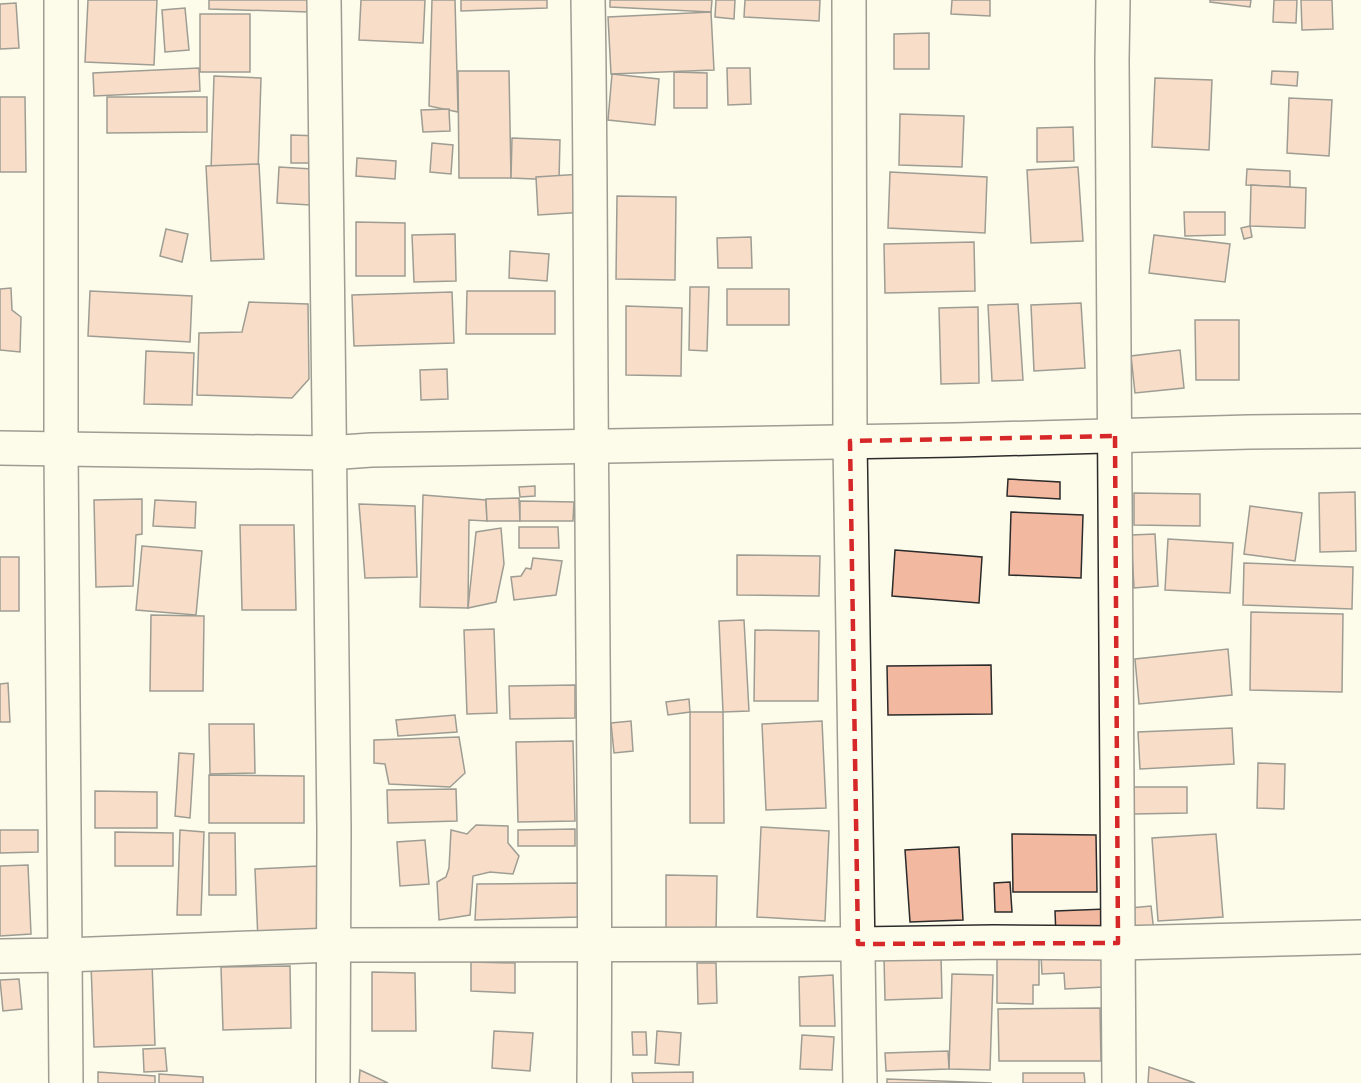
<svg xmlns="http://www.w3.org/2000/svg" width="1361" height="1083" font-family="Helvetica,sans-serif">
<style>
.building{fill:#f2b8a0;stroke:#2b2b2b;stroke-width:1.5}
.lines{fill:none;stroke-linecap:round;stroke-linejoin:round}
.minor-casing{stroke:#2b2b2b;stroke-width:36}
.minor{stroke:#fdfbea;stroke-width:33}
.marked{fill:none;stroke:#d62828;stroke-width:4.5;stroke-dasharray:12 8;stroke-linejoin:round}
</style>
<rect width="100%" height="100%" fill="#fdfbea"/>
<!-- building -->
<g class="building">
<polygon points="88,0 157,0 154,65 85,62"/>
<polygon points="209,0 309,0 309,12 209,9"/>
<polygon points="361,0 425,0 423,43 359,40"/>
<polygon points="432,0 455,0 458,112 429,106"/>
<polygon points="461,0 547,0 547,8 461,11"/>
<polygon points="610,0 712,0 711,12 610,7"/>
<polygon points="716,0 735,0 734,19 715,17"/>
<polygon points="745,0 820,0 819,21 744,17"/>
<polygon points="952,0 990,0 990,16 951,14"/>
<polygon points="1210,0 1251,0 1250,7 1210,2"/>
<polygon points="1274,0 1297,0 1296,23 1273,22"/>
<polygon points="1301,0 1332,0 1333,29 1302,30"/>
<polygon points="16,3 19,48 0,49 0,4"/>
<polygon points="185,8 189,50 165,52 162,10"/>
<polygon points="711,12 714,70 611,74 608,17"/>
<rect x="200" y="14" width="50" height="58"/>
<polygon points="929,33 929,69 894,69 894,34"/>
<polygon points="199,68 200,91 94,96 93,73"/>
<polygon points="727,68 750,68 751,104 728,105"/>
<polygon points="458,71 509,71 511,178 459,178"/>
<polygon points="1272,71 1298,72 1297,86 1271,84"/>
<polygon points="674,72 707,73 707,108 674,108"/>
<polygon points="612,74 659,79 655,125 608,120"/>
<polygon points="214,76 261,78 258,172 211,170"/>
<polygon points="1155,78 1212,80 1209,150 1152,147"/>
<polygon points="0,97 25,97 26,172 0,172"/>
<polygon points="107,97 207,97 207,132 107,133"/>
<polygon points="1289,98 1332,100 1329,156 1287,153"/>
<polygon points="449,109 450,131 423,132 421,110"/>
<polygon points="900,114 964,116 962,167 899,165"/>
<polygon points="1073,127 1074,161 1037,162 1037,128"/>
<polygon points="291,135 320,136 320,163 291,163"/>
<polygon points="512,138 560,140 559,180 511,178"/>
<polygon points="432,143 453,145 451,174 430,172"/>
<polygon points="357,158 396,161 395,179 356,176"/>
<polygon points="259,164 264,259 211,261 206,166"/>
<polygon points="279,167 312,169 310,205 277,203"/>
<polygon points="1078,167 1083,241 1031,243 1027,170"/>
<polygon points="1247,169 1290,171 1290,187 1246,185"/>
<polygon points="890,172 987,177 985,233 888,228"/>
<polygon points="582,174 585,212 538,215 536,177"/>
<polygon points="1251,185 1306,188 1305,228 1250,226"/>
<polygon points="617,196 676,197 675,280 616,279"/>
<polygon points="1184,212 1225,212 1225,235 1185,236"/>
<polygon points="356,222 405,223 405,276 356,276"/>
<polygon points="1250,226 1252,237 1244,239 1241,228"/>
<polygon points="166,229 188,234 182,262 160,256"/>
<polygon points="455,234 456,281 414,282 412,235"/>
<polygon points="1154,235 1230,244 1225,282 1149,273"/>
<polygon points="751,237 752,268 718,268 717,238"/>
<polygon points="974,242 975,291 885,293 884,244"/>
<polygon points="510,251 549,254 547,281 509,278"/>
<polygon points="690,287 709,287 707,351 689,350"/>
<polygon points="11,288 12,310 21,317 20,352 0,350 0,289"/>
<rect x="727" y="289" width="62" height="36"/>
<polygon points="90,291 192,296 190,342 88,336"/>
<polygon points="467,291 555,291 555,334 466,334"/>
<polygon points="452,292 454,343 354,346 352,295"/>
<polygon points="249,302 308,304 309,379 292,398 197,395 199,333 242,332"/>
<polygon points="1081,303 1085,368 1034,371 1031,305"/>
<polygon points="1018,304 1023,380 992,381 988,305"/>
<polygon points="626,306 682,308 681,376 626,375"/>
<polygon points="978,307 979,383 941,384 939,308"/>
<polygon points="1195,320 1239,320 1239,380 1196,380"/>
<polygon points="1180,350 1184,388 1135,393 1131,356"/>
<polygon points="146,351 194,353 192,405 144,404"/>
<polygon points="447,369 448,399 421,400 420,370"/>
<polygon points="1008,479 1060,482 1060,499 1007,496"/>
<polygon points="535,486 535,496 520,497 519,487"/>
<polygon points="1355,492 1356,551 1320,552 1319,493"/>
<polygon points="1134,493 1200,494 1200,526 1134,525"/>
<polygon points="423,495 486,500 487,521 469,520 468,608 420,607"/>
<polygon points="519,498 520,521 487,521 486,499"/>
<polygon points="142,499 142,534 136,535 133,586 96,587 94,500"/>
<polygon points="155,500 196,502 195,528 153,526"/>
<polygon points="520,501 574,502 573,521 520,521"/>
<polygon points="359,504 415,506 417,577 365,578"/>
<polygon points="1250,506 1302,513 1295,561 1244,554"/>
<polygon points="1011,512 1083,515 1081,578 1009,575"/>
<polygon points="240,525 294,525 296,610 242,610"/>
<polygon points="519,527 558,527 559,548 519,548"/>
<polygon points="501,528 504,564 496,602 468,608 476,532"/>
<polygon points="1155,534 1158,586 1134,588 1131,535"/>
<polygon points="1168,539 1233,543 1230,593 1165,590"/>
<polygon points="142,546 202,551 196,615 136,610"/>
<polygon points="895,550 982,557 979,603 892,596"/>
<polygon points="737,555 820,556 819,596 737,595"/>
<rect x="0" y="557" width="19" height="54"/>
<polygon points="533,558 562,561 556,595 514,600 511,577 521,576 526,568 531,569"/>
<polygon points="1244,563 1353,567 1352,609 1243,605"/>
<polygon points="1251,612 1343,614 1342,692 1250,690"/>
<polygon points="151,615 204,616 203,691 150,691"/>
<polygon points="744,620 749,711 723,712 719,621"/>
<polygon points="494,629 497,713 467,714 464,630"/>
<polygon points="755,630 819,631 818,701 754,701"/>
<polygon points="1228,649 1232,695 1139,704 1135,659"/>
<polygon points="991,665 992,714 888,715 887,666"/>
<polygon points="8,683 10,722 0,722 0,684"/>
<polygon points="575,685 575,718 510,719 509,686"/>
<polygon points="689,699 690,712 668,715 666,702"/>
<polygon points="690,712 723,712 724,823 690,823"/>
<polygon points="455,715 457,732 398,736 396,720"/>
<polygon points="631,721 633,751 614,753 611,723"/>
<polygon points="822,721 826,808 766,810 762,724"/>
<polygon points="209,724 254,724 255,773 210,774"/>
<polygon points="1232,728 1234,764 1140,769 1138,732"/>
<polygon points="459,737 465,773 450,787 389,784 385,764 374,763 374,740"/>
<polygon points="573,741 575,821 518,822 516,742"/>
<polygon points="179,753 194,754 190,818 175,816"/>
<polygon points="1258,763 1285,764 1284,809 1257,808"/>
<polygon points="209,775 304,776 304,823 209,823"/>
<polygon points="1134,787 1187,787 1187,813 1134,814"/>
<polygon points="456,789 457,821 388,823 387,790"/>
<polygon points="95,791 157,792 157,828 95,828"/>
<polygon points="476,825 508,826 508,843 519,856 513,874 490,872 473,876 470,915 439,920 437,882 446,877 449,868 451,830 467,834"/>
<polygon points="761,827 829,831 825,921 757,917"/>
<polygon points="575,829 575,846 518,846 518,830"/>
<polygon points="0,830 38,830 38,852 0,853"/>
<polygon points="180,830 204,832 201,915 177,915"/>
<polygon points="115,832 173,833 173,866 115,866"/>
<polygon points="209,833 235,833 236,895 209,895"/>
<polygon points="1012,834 1096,835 1097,892 1013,892"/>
<polygon points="1216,834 1223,917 1158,921 1152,838"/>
<polygon points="425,840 429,884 400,886 397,842"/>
<polygon points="959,847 963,920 910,922 905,850"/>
<polygon points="28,865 31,934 0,936 0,866"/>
<polygon points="319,866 322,938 258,941 255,869"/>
<polygon points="666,875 717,876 716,931 666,930"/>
<polygon points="1010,882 1012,912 995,912 994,883"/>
<polygon points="578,883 579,917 475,920 477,884"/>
<polygon points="1151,906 1154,932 1133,934 1130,908"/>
<polygon points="1106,909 1107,935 1056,936 1055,911"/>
<polygon points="1102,952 1104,987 1065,989 1064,973 1042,974 1041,955"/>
<polygon points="997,954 1039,954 1039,985 1033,985 1033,1004 997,1003"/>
<polygon points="941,955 942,998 885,1000 884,957"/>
<polygon points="152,962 155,1045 94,1047 91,964"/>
<polygon points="471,962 515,963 515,993 471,991"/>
<polygon points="697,963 716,963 717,1003 698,1004"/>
<polygon points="290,966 291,1028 223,1030 221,967"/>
<polygon points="372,972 415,973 416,1031 372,1031"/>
<polygon points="952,974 993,975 990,1070 949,1069"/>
<polygon points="833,975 835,1026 800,1026 799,977"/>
<polygon points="19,979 22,1009 3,1011 0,980"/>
<polygon points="1100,1008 1101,1061 999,1061 998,1009"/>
<polygon points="494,1031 533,1033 530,1071 492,1068"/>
<polygon points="657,1031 681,1033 679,1065 655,1063"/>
<polygon points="632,1032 646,1032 647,1055 633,1055"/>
<polygon points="802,1035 834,1037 832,1070 800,1069"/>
<polygon points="165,1048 167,1071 144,1072 143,1049"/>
<polygon points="948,1051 949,1069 886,1071 885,1053"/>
<polygon points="1149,1067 1195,1083 1148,1083"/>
<polygon points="360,1070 388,1083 359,1083"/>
<polygon points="98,1072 155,1076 155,1083 98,1083"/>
<polygon points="693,1072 693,1083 633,1083 632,1073"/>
<polygon points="1023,1073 1084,1073 1085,1083 1023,1083"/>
<polygon points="159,1074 203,1077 203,1083 159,1083"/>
<polygon points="887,1079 992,1083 887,1083"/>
</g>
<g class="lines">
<!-- minor casing -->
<g class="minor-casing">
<g id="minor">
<polyline points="61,0 61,448 66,1083"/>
<polyline points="324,0 334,829 333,1083"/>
<path d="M588 0C591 171 590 341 592 512 593 702 596 893 594 1083"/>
<polyline points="849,0 850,441 860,1083"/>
<polyline points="1113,0 1112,60 1119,1083"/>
<polyline points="0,448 329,453 371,450 957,440 1249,432 1361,431"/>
<polyline points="0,956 65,955 333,945 858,944 994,942 1118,943 1361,937"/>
</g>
</g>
<!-- minor -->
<use href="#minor" class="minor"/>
</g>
<!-- marked area -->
<path d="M0 0H1361V1083H0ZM1115 436 1118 943 858 944 850 441Z" fill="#fdfbea" fill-opacity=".55" fill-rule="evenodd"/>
<path class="marked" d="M1115 436 1118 943 858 944 850 441Z"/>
</svg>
